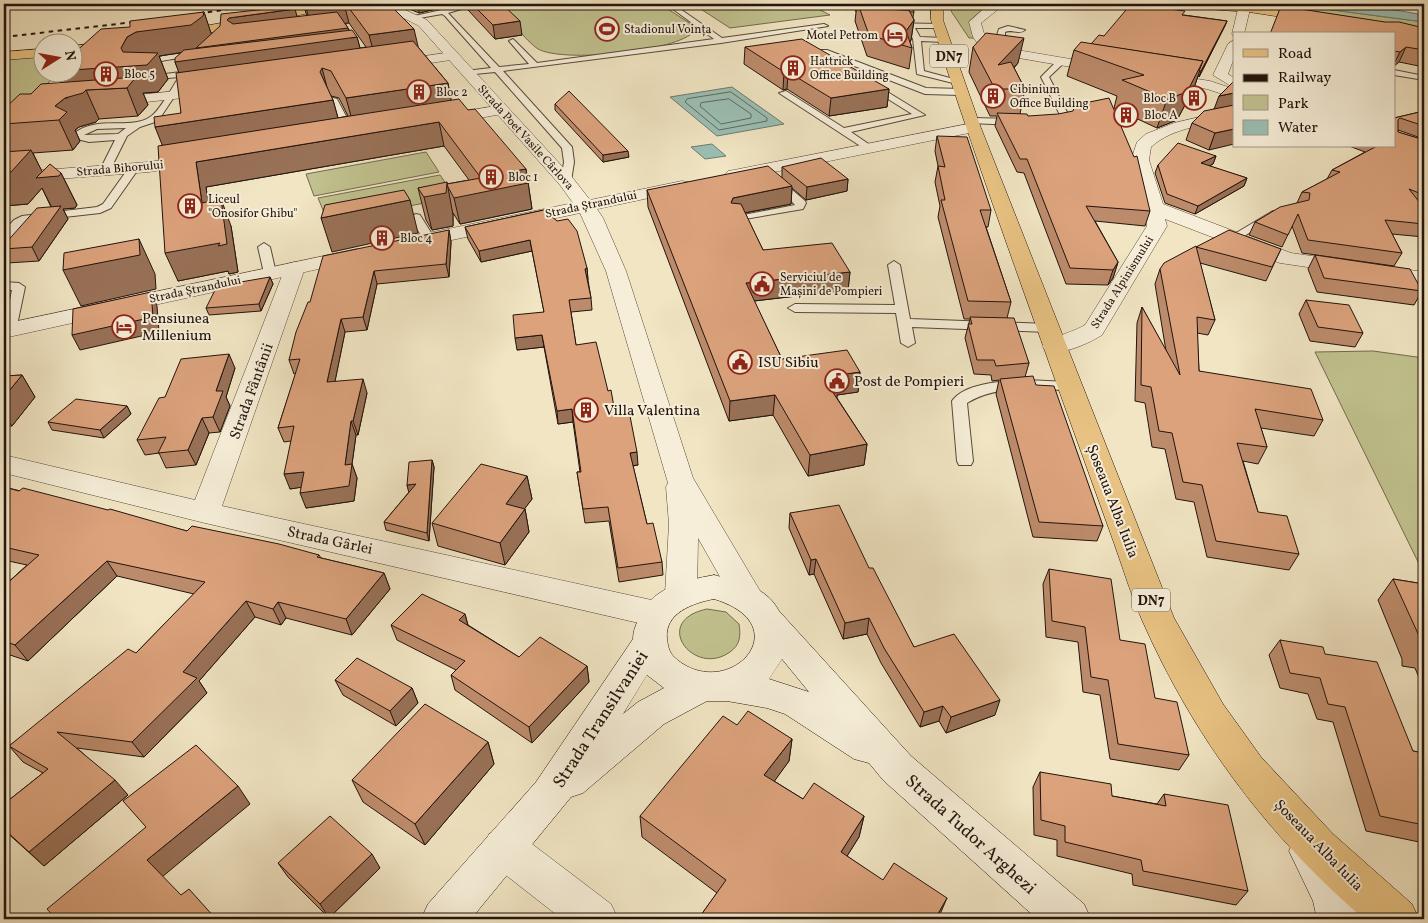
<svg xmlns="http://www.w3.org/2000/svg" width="1428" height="923" font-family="Vollkorn,serif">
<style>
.green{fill:#c1c28f;stroke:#726a4e}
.water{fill:#9bbfb3;stroke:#6b7a71}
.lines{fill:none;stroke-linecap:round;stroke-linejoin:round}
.shore{stroke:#5f6960;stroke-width:1}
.service-casing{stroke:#56483a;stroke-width:2}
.minor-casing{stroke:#56483a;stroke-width:1}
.tertiary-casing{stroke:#56483a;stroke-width:1}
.secondary-casing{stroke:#23130d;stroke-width:1}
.primary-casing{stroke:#23130d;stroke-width:1}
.service{fill:#f6eed8;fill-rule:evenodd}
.minor{fill:#f6eed8;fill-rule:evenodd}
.tertiary{fill:#f6eed8;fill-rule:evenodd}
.secondary{fill:#f6eed8;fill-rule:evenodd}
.primary{fill:#e8c282;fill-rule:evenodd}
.rail{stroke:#23130d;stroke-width:2;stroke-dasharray:4.5 4.5;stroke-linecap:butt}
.wall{fill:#bc8b6b;stroke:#23130d;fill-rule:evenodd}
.shaded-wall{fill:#997157;stroke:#23130d}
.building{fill:#dba27c;stroke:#23130d}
.labels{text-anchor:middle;stroke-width:4;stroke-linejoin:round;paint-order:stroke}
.far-poi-label{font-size:12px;fill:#23130d;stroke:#f6eed8;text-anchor:start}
.far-street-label{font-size:12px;fill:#23130d;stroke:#f6eed8}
.shield{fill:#f6eed8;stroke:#62554a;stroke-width:1}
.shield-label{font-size:14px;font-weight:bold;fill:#23130d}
.poi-label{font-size:15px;fill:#23130d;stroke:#f6eed8;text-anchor:start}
.street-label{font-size:15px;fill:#23130d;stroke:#f6eed8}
.near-street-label{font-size:18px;fill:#23130d;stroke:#f6eed8}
</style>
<rect width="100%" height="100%" fill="#f1e5c3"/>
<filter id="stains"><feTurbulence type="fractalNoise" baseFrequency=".004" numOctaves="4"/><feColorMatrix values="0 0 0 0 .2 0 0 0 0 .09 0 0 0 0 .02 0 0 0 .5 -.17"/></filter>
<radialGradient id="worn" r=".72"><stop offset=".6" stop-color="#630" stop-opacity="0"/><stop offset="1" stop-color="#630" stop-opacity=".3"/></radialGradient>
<!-- green -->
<g class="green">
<path d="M495 4H660L694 26 695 31C676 52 563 63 538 49 527 42 505 14 495 4Z"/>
<polygon points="693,4 809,4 830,15 730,28"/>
<polygon points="1210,4 1287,4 1424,22 1424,36 1256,8"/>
<polygon points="986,6 973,19 977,38 969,38 951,11 953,7"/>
<polygon points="42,55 42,72 59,73 4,124 4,58"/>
<polygon points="426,152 439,172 314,196 306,174"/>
<polygon points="440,175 455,197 328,222 318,198"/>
<polygon points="1373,351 1424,358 1424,574 1315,352"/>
<path d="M707 609 726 612 739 624C741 636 740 645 730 652 694 678 650 621 707 609Z"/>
</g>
<!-- water -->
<g class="water">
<path d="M1287 4C1334 4 1378 6 1424 15V22Z"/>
<polygon points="732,87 784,124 717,136 670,97"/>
<polygon points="712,144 726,156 705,159 691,147"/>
</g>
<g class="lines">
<!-- shore -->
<g class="shore">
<polygon points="731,92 767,118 767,121 719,130 685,102 687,99"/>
<polygon points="729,99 751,114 751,118 721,124 700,106 701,103"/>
</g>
<!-- service casing -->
<g class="service-casing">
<g id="service">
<polygon points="468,4 478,4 448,13 499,67 529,64 509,41 513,39 537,63 714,39 666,4 673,4 722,38 824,24 828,26 721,43 503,71 572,147 574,162 571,181 566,184 561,181 564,162 562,148 495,72 465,75 465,71 491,68 445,16 442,14 414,19 410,17"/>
<polygon points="854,4 860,4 861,9 878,23 943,24 940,28 915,28 920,37 944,38 948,40 944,42 921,41 924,71 961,81 961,85 917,74 913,39 908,28 873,27 856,11"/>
<path d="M1008 26 1025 30C1019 35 1012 29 1005 32V35L1012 42 1008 44 997 35 999 29Z"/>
<polygon points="821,50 827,50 926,88 961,89 965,92 961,95 925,94 876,75 863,77 925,115 851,132 876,149 868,151 779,93 786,91 844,128 912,114 851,76 868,71 821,54"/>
<path d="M196 52 200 54 199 56C180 60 156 56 143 73L157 75 197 70 201 72 188 76 158 121 140 127 127 136 109 172H101L100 170 115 140 89 142 73 138V134C99 114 128 131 150 117 159 112 173 86 179 77L157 79 133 75C148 54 172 54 196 52ZM126 128 118 134 84 135 97 129Z"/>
<polygon points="1058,60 1065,62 1049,77 1071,120 1054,125 1049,122 1061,117 1041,77"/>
<polygon points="1394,70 1424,76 1424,80 1394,75"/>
<polygon points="330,97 337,99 356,135 354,137 346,135 329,99"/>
<polygon points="972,118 1017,119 1022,122 1017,125 969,123 969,119"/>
<path d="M134 165 139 168 111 208 100 213 29 221C19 226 14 239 4 241V231L14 220 22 216 97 207 103 204 130 166Z"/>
<polygon points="775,175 805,201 806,203 803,209 733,221 733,217 795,205 770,178"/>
<polygon points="1273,211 1279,214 1277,216 1236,241 1228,241 1226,239"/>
<polygon points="416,214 420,215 435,239 433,241 425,241 423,239 410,217"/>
<polygon points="264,243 270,247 276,273 274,276 270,277 264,273 258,247"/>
<polygon points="894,261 900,265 910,319 1048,324 1055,328 1048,332 912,327 915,343 908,347 901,343 896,313 795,312 788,308 795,304 895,305 888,265"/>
<polygon points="4,282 19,283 25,287 16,330 9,334 4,332 12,290 4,290"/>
<path d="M1026 380 1069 382 1076 386 1069 390C1034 390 998 384 967 403L973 461 971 465H959L957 461 952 401C965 382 1006 381 1026 380Z"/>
</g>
</g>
<!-- minor casing -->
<g class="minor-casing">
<g id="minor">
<polygon points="989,4 1001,4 1002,6 981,23 985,37 993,46 1106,65 1113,69 1106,73 984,52 973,37 969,22"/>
<polygon points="1244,6 1250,9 1244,34 1234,34 1234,37 1232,34 1238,9"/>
<polygon points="1234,40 1234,58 1228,74 1234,78 1234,88 1213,75 1228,44"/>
<polygon points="452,52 457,53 459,56 457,59 391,69 384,65 391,61"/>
<polygon points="73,69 75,72 73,75 10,138 4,140 4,126 60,72 72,72"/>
<polygon points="1159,73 1210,81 1234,89 1234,98 1207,89 1154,80 1152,77"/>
<polygon points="215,87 220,88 222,91 220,94 109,106 102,102 109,98"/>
<polygon points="502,105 510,110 507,113 442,125 434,120 442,115"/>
<path d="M1234 109V119C1206 125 1173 127 1151 147L1149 160 1163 204 1291 253 1424 272V284L1280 263 1165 219 1167 226 1102 335C1087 344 1064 355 1046 351L1042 346C1048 338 1074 332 1085 325L1147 226 1132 157 1137 142 1146 134 1174 123Z"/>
<polygon points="197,154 203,155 205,159 203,163 149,172 4,183 4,173 149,162"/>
<polygon points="295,262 302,264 305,268 222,506 656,601 668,605 672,614 668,623 656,627 205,523 4,473 4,455 195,500 285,268 288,264"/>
<polygon points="504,828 519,834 611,904 618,919 562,919 489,862 483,848 489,834"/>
</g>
</g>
<!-- tertiary casing -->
<g class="tertiary-casing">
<g id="tertiary">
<polygon points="376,4 392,4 427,20 572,177 590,200 682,181 688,182 691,186 688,190 682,191 597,209 603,218 626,271 693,478 763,596 758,605 747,608 736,605 698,538 697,594 692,603 681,606 670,603 665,594 669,524 666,487 668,483 606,271 580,213 414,248 407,246 404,242 407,238 414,236 573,203 560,185 419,26"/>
<polygon points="973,123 981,128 979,131 734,180 728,179 725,175 728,171 734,170"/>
<polygon points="357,249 364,251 367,255 364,259 4,338 4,324"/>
</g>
</g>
<!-- secondary casing -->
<g class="secondary-casing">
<g id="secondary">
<path d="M714 575C739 582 766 586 779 611L911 756 1084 904 1091 919H1037L883 780 869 763 854 759 785 714 767 708 727 701H707L664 724 583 793 571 797 471 919H421L428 904 536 782 633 639C633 632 635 627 638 620 650 588 683 581 714 575ZM714 599C803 626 726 705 674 657 669 652 668 646 667 639 664 613 693 603 714 599ZM782 659 809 692 769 679ZM647 675 664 688 638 702 623 714Z"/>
<polygon points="1310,831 1325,837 1348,881 1361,919 1317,919 1313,901 1289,851 1295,837"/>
</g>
</g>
<!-- primary casing -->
<g class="primary-casing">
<g id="primary">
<polygon points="323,4 346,4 340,7 173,40 167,36 173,32"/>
<path d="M931 4H943V20L981 128 1174 618 1223 704 1261 757 1333 834 1412 904 1419 919H1364C1267 835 1194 738 1142 620 1131 595 1123 568 1114 543 1095 490 1076 438 1057 385 1014 264 970 143 931 20Z"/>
<polygon points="1173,4 1249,6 1314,14 1320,18 1314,22 1249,12 1179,7"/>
<polygon points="116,41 122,45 121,48 72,54 72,46"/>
<polygon points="42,49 42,57 4,60 4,52"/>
</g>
</g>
<!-- service -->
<use href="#service" class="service"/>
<!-- minor -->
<use href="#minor" class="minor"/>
<!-- tertiary -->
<use href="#tertiary" class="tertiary"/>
<!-- secondary -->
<use href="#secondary" class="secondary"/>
<!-- primary -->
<use href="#primary" class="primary"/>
<!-- rail -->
<g class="rail">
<polyline points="190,15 262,4"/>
<polyline points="4,37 143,21"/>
</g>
</g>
<!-- wall -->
<g class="wall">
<path d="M303 4H389L418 47 448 83 451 100 468 110 526 169 532 209 460 224 453 213V226L432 230 426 220 418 188 447 184 469 180 444 146 206 187 208 202 231 226 238 272 229 274 228 271 178 281 162 145 181 113 179 72 175 62 181 53 159 56 168 79 158 92 143 93 148 105 138 116 99 119 96 122 79 127 75 130 80 141 73 150 33 153 42 172 61 173 77 205 75 208 63 209 68 219 39 261 7 263 4 257V245L51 207 42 188 28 204 4 206V109L31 94 61 83 56 72H72L130 27 204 12 211 34 297 17 307 16ZM345 23H349L366 47 360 48 357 37 349 30ZM331 96 339 98 348 116 338 118 333 100Z"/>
<polygon points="398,4 457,4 419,13"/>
<polygon points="466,4 502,4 522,35 495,39 468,10"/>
<polygon points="857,4 910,4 914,12 913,17 914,20 911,40 910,42 912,48 909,69 867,56 855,21"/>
<polygon points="1184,15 1227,21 1199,77 1198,76 1194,88 1177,120 1157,128 1114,108 1117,96 1067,76 1074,50 1091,44 1104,36"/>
<polygon points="1424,28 1424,67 1399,62 1394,66 1394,34"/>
<polygon points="745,47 889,89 887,107 829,116 787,89 783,90 744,64"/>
<polygon points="973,47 1018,63 1014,68 1025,89 1020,114 1028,116 1150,211 1145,226 1095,221 1118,262 1113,278 1108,285 1066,284 1024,173 1017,172 995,126 997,116 990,116 969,72"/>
<polygon points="1234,82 1209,150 1186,140 1192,123 1214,109"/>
<polygon points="555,104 629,157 603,162 555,110"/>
<polygon points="1424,111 1424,139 1398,130 1398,132 1424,140 1424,237 1392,234 1402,253 1394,266 1302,253 1292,226 1282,247 1249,235 1255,222 1297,203 1302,192 1327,179 1332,170 1365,152 1349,146 1394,146 1394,118"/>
<polygon points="937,136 991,210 988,227 986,227 1011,302 1007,318 1029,363 1025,377 1036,385 1103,526 1097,541 1033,537 996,394 999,380 992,381 991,375 974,374 965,338 970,319 964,319 938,217 940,206 935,182 938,166 935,151"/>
<polygon points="1216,156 1213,164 1209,166 1247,178 1244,186 1195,214 1165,203 1155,173 1158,165"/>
<polygon points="782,167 848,179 847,191 806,200 792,188 791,204 745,213 763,250 850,272 848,290 754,301 782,359 860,372 858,392 837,395 837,398 867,444 864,465 808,476 773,415 729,421 648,207 647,190 782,178"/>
<polygon points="544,210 587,268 588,280 591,298 592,310 571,312 576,345 608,391 615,413 638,465 633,466 647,524 662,562 663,575 619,582 609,521 585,523 577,472 580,472 573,422 558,424 544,347 517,350 544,312 532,251 481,262 468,239 465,227"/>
<polygon points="449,230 451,242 449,277 377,284 367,330 345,332 335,381 367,393 358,435 356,435 352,464 357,478 354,501 306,508 301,487 290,489 291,441 284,442 278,428 296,373 294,374 289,360 310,302"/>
<polygon points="1196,247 1281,249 1266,281 1200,263 1215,320 1208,335 1197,333 1199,371 1323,420 1314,436 1261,428 1267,447 1258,464 1243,461 1258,512 1299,554 1289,570 1207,557 1194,502 1176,499 1165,449 1152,447 1145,403 1135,401 1137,323 1142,307 1166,351 1155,284 1160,269"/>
<polygon points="1315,255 1422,291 1414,305 1317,292 1308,269"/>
<polygon points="270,277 273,284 261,311 209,315 206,308"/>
<polygon points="1306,300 1363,333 1355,347 1310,341 1299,314"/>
<polygon points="235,368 226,397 230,406 220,432 209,433 196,465 166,468 159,453 145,455 137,440 165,397"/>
<polygon points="22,375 35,397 12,426 4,427 4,376"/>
<polygon points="127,406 131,414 104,438 52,430 48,422"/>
<polygon points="432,460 434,467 429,541 386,530 384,522 409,492 407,485"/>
<polygon points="527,476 532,499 524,509 525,509 529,532 505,565 438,546 432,523"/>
<polygon points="4,487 187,531 319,555 321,558 384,573 390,589 352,635 286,618 281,625 255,617 199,681 207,693 144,757 77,748 128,795 44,866 4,830 4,804 43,773 23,762 9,746 136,653 194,594 117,576 28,661 4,653 4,586 27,565 4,560"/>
<polygon points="790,513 869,568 914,647 995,715 946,733 939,721 920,727 881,663 867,634 843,639 814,574 809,575 789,528"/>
<polygon points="1049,569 1120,640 1189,755 1179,770 1110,759 1100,695 1083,692 1078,642 1046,637 1043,584"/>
<polygon points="1393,579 1424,584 1424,690 1415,668 1402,666 1402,659 1378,600"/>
<polygon points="465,614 468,625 519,657 587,666 589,682 532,743 455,690 451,675 456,670 397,640 391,625"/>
<polygon points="1280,640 1325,654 1413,751 1424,753 1424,843 1366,831 1333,722 1317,719 1308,694 1280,688 1269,655"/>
<polygon points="335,680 412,688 418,703 396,726 343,695"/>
<polygon points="737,725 792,739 789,761 774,781 803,799 864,816 859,837 847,856 938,919 701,919 701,915 717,893 642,837 640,816"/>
<polygon points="488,742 494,764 425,845 363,802 352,780"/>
<polygon points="1040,772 1112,796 1157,804 1164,794 1248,891 1236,905 1133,885 1132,874 1057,856 1057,840 1034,835 1033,787"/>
<polygon points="278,863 380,868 329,918 288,877"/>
</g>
<!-- shaded-wall -->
<g class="shaded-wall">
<polygon points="305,4 344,4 349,23 311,26"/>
<polygon points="418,4 457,4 419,13"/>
<polygon points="295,9 300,27 233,38 227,20 229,18"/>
<polygon points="204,12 212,36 348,28 351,38 357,37 364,63 322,68 329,95 185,89 175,62 197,50 159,56 168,79 158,92 143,93 148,105 138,116 127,88 86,90 99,119 96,122 79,127 75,130 80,141 73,150 59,120 55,106 65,98 68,98 56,72 72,72 72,70 121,48 127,37 136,32"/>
<polygon points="914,20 911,40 907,46 906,31"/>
<polygon points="520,21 522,35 495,39 493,25"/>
<polygon points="1227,21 1225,26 1199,77 1201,71"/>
<polygon points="414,29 420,55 376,61 369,35"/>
<polygon points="1024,38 1018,63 995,88 998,65"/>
<polygon points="1406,47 1399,62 1394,66 1394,64 1400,52"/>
<polygon points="1203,61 1194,88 1177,120 1157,128 1167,99"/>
<polygon points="784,72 788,72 787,89 783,90"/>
<polygon points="448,83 453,111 354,127 346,98"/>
<polygon points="889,89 887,107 829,116 831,98"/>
<polygon points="1234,93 1234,108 1213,112 1219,96"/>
<polygon points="333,100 341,129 167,157 155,127"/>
<polygon points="439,122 444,146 206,187 212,229 202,203 196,162"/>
<polygon points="1234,129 1234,144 1209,150 1215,133"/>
<polygon points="31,150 45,177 61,173 77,205 75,208 63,209 68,219 39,261 32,247 53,210 42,188 28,204 4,206 4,173"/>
<polygon points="628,151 629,157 603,162 603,155"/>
<polygon points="1216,156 1213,164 1198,171 1201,163"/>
<polygon points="526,169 532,209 460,224 454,198 514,171"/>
<polygon points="1247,178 1244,186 1195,214 1198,206"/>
<polygon points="848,179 847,191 806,200 807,187"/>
<polygon points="447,182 453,215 453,226 432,230 424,197"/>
<polygon points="792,186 791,204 733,215 731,203 733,198"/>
<polygon points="221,199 231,226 238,272 229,274 228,271 178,281 165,253"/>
<polygon points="410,200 418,233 332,252 321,218"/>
<polygon points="449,230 451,242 449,277 446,264"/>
<polygon points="139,239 155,274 156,289 81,306 63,270"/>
<polygon points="530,240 532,251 481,262 479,251"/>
<polygon points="1118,262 1113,278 1108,285 1113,270"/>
<polygon points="587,268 588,280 586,281 585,269"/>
<polygon points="374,271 377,284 367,330 363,317"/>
<polygon points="850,272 848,290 745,302 746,283"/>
<polygon points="270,277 273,284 261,311 259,304"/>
<polygon points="151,292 157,306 159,332 80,350 72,335"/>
<polygon points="341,319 345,332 332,396 327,382"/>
<polygon points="542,335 544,347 517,350 515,338"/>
<polygon points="229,354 235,368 226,397 230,406 220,432 213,417 216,391"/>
<polygon points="860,372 858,392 837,395 836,407 830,388 832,376"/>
<polygon points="22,375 35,397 12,426 4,415 4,397"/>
<polygon points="363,379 367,393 358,435 353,421"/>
<polygon points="775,395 773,415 729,421 730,401"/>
<polygon points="127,406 131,414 104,438 100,430"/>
<polygon points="572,409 573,422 558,424 557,411"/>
<polygon points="202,418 209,433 196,465 188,450"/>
<polygon points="351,421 356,435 352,464 357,478 354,501 306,508 300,493 345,465"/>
<polygon points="867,444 864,465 808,476 810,455"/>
<polygon points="637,452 638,465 631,466 630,453"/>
<polygon points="432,460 434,467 429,541 427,533"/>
<polygon points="304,472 310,486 290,489 284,474"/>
<polygon points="527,476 532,499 511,527 506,504"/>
<polygon points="416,484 409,493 407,485"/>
<polygon points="525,509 529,532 505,565 500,543"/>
<polygon points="816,559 814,574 809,575 811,560"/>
<polygon points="107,561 117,576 28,661 15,645"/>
<polygon points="384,573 390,589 352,635 346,619"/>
<polygon points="246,601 255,617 199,681 207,693 144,757 132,742 183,672"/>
<polygon points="278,602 286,618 281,625 273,609"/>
<polygon points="465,614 469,630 459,620"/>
<polygon points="869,618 867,634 843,639 845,623"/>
<polygon points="587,666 589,682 532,743 529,727"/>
<polygon points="412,688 418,703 396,726 390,711"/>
<polygon points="1000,700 995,715 946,733 951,717"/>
<polygon points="943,706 939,721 920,727 924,712"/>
<polygon points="792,739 789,761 763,797 764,775"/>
<polygon points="488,742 494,764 425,845 415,824"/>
<polygon points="115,780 128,795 44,866 29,852"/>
<polygon points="238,786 250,804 162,877 147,860"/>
<polygon points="864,816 859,837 837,872 841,852"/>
<polygon points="372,854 380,868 329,918 320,904"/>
<polygon points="947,898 938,919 935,919"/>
</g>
<!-- building -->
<g class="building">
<polygon points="346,4 389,4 414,29 369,35"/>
<polygon points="472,4 502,4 520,21 493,25"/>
<polygon points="858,4 869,4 875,9 909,10 914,20 906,31 912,48 869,35"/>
<polygon points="870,4 910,4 914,12 910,12 909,10 877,9"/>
<polygon points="1131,4 1185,11 1182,15 1227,21 1201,71 1199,71 1203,61 1091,44 1099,35 1104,36"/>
<polygon points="294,6 295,9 229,18 227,20 233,24 337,12 348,28 196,48 220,26 221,14"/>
<polygon points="1281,6 1385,22 1399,22 1424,28 1424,50 1406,47 1400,52 1394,51 1394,34 1270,34"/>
<polygon points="204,12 203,16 191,25 136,32 127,37 121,48 123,52 158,53 147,65 72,70 72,55 101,29 130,27 130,21"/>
<polygon points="352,30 357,37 175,62 175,58 184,50"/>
<polygon points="986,33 1024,38 998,65 1011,62 1025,89 995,89 973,47"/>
<polygon points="802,39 889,89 831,98 788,72 784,72 745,47"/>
<polygon points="413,41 448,83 346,98 331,71 322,68 320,72 333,100 155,127 154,117 181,113 176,73"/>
<polygon points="1081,42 1203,61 1187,92 1167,99 1122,80 1144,75 1074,50"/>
<polygon points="136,77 127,88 86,90 83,93 65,98 55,106 67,112 59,120 4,124 4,109 20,94 31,94 41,84"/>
<polygon points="1233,82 1234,82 1234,93 1219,96"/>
<polygon points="569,91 628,151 603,155 555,104"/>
<polygon points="1109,98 1134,157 1137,156 1150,211 1086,206 1118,262 1113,270 1070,268 1027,159 1020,159 997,113 1027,114 1028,116 1058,114 1073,111 1075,105"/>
<polygon points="459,99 468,110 475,109 526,169 514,171 528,183 454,198 448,187 447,184 481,178 439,122 196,162 202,203 221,199 227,244 218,246 220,243 165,253 158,146"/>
<polygon points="1234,105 1234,129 1215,133 1192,123 1204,111"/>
<polygon points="1424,111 1424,126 1400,118 1398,120 1398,132 1424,140 1424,195 1409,189 1424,208 1424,224 1385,220 1402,253 1308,240 1298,214 1288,235 1255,222 1280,207 1309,200 1310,193 1302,192 1340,172 1332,170 1377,146 1394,146 1394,118"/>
<polygon points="937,136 967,137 991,210 980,210 1011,302 968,301 941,200 945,200 938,166 945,167"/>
<polygon points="1178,143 1216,156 1201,163 1247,178 1198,206 1167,194 1158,165"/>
<polygon points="31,150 11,172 4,173 4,152"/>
<polygon points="821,158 848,179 807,187 782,167"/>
<polygon points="50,164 61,173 59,176 36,178"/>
<polygon points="768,166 792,186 733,198 731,203 741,204 763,250 832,243 850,272 746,283 782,359 847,350 860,372 832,376 838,386 830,388 867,444 810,455 775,395 730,401 647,190"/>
<polygon points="447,182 446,193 424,197 418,188"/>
<polygon points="404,190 410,200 321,218 325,205"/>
<polygon points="61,206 32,247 4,249 4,245 37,208"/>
<polygon points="544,210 557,221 568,219 577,231 587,268 585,269 591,298 569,300 576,345 596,342 608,391 611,390 615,413 629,411 637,452 630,453 647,524 653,523 662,562 618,568 608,507 583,509 577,472 581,472 572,409 557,411 542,335 515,338 513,315 544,312 530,240 479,251 465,227"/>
<polygon points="449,230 446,264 374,271 363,317 341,319 327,382 363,379 353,421 351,421 345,465 352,464 349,486 300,493 304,472 284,474 294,426 278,428 300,359 289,360 296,332 308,302 310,302 323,256"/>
<polygon points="1229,230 1281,249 1272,267 1196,247"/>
<polygon points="139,239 140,255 63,270 64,253"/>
<polygon points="1196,246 1215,320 1197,317 1199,371 1311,389 1323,420 1255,409 1267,447 1237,443 1258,512 1287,516 1299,554 1216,541 1202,485 1183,482 1172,433 1159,431 1151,387 1141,385 1142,307 1180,375 1160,269 1164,263"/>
<polygon points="1315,255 1410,269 1422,291 1324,278"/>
<polygon points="270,277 259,304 206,308 217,286"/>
<polygon points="151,292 153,317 72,335 73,309"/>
<polygon points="1306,300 1349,305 1363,333 1318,327"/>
<polygon points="970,317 1014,318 1029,363 996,366 994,360 977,360 968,324 972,324"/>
<polygon points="229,354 216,391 223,391 213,417 202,418 188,450 158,453 166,437 137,440 159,398 165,397 181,359"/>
<polygon points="22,375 4,397 4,376"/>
<polygon points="1033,376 1036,385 1054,386 1103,526 1039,522 1000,379"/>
<polygon points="76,399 127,406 100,430 48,422"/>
<polygon points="432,460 427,533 384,522 416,484 407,485 409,462"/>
<polygon points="481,464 527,476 506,504 525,509 500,543 432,523"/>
<polygon points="4,487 19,491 23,488 108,510 110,509 187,531 192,526 279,544 319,555 317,557 384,573 346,619 278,602 273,609 246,601 183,672 197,678 132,742 57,732 115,780 29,852 4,829 4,804 48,769 9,746 128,649 136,653 205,582 107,561 15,645 4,641 4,586 39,555 4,547"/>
<polygon points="839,505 869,568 873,568 914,647 954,634 1000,700 951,717 943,706 924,712 884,648 869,618 845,623 816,559 811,560 790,513"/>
<polygon points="1049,569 1111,579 1120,640 1145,644 1155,698 1177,702 1189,755 1118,744 1108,680 1091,677 1085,627 1052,621"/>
<polygon points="1393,579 1424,584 1424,645 1420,645 1420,638"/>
<polygon points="422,594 465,614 459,620 519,657 540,637 587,666 529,727 451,675 465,661 391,625"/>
<polygon points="1280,640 1323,647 1325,654 1377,662 1413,751 1424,753 1424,825 1380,816 1345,707 1328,704 1320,678 1290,673"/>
<polygon points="357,658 412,688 390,711 335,680"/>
<polygon points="425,704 488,742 415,824 352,780"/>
<polygon points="748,711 792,739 764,775 803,799 814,783 864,816 841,852 883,880 894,863 947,898 935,919 707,919 701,915 726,880 640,816 723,716 737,725"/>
<polygon points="196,745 238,786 147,860 181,895 189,889 216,919 56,919 47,909 146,827 123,801"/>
<polygon points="1040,772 1111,784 1112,796 1166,806 1164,794 1228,805 1248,891 1143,871 1141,860 1065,842 1065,826 1041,820"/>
<polygon points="330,816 372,854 320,904 278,863"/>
</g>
<!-- icons -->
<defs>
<g id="stadium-ring" transform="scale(1.25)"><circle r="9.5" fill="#f6eed8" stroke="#8f2418" stroke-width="1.5"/><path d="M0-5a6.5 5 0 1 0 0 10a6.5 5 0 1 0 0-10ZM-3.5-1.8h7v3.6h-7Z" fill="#8f2418"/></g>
<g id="hotel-ring" transform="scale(1.25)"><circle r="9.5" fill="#f6eed8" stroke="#8f2418" stroke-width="1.5"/><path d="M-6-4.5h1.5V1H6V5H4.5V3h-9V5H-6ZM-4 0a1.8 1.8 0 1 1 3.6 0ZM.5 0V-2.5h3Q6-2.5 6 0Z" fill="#8f2418"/></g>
<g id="building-ring" transform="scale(1.25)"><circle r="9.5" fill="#f6eed8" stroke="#8f2418" stroke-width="1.5"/><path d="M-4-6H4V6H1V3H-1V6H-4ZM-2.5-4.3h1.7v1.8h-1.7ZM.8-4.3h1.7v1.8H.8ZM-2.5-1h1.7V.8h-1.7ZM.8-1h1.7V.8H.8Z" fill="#8f2418"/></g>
<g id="civic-ring" transform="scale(1.25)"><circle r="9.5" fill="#f6eed8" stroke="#8f2418" stroke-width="1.5"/><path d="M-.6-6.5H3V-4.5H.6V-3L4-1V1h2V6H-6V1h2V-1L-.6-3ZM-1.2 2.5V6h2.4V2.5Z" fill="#8f2418"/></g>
</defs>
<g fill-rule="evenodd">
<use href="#stadium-ring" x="607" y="29"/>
<use href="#hotel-ring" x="895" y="35"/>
<use href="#building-ring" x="793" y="68"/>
<use href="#building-ring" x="106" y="74"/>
<use href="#building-ring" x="419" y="92"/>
<use href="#building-ring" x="993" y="96"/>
<use href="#building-ring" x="1194" y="98"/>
<use href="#building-ring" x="1126" y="115"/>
<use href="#building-ring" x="491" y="177"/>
<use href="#building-ring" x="190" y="206"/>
<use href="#building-ring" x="382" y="238"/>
<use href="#civic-ring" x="762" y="284"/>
<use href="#hotel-ring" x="124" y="327"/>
<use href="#civic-ring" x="740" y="362"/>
<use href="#civic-ring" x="837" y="381"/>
<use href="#building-ring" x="586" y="410"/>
</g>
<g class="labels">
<!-- far-poi labels -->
<g class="far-poi-label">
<text x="624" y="33">Stadionul Voința</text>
<text x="878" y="39" text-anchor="end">Motel Petrom</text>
<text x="810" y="65">Hattrick<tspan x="810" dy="14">Office Building</tspan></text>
<text x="124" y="78">Bloc 5</text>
<text x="1010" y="93">Cibinium<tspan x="1010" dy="14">Office Building</tspan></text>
<text x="436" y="96">Bloc 2</text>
<text x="1176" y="102" text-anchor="end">Bloc B</text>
<text x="1144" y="119">Bloc A</text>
<text x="508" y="181">Bloc 1</text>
<text x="208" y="203">Liceul<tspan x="208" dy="14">"Onosifor Ghibu"</tspan></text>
<text x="400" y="242">Bloc 4</text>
<text x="780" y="281">Serviciul de<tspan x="780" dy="14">Mașini de Pompieri</tspan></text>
</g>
<!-- far-street labels -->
<g class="far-street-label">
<text transform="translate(526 137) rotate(48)" y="4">Strada Poet Vasile Cârlova</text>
<text transform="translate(120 168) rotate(-5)" y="4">Strada Bihorului</text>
<text transform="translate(591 204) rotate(-12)" y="4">Strada Ștrandului</text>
<text transform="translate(1122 282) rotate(-58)" y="4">Strada Alpinismului</text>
<text transform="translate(195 289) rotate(-12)" y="4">Strada Ștrandului</text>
</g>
<!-- shield labels -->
<g class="shield">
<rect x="930" y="44.5" width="38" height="23" rx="4"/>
<rect x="1132" y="588.5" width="38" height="23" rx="4"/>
</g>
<g class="shield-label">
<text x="949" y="61">DN7</text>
<text x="1151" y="605">DN7</text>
</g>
<!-- poi labels -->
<g class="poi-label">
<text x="142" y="323">Pensiunea<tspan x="142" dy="17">Millenium</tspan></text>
<text x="758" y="367">ISU Sibiu</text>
<text x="854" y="386">Post de Pompieri</text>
<text x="604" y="415">Villa Valentina</text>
</g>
<!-- street labels -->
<g class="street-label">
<text transform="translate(251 391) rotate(-70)" y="5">Strada Fântânii</text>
<text transform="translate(1113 501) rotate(69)" y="5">Șoseaua Alba Iulia</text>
<text transform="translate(330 540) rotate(12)" y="5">Strada Gârlei</text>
<text transform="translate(1319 845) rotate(46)" y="5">Șoseaua Alba Iulia</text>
</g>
<!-- near-street labels -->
<g class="near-street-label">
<text transform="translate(600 719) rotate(-57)" y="6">Strada Transilvaniei</text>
<text transform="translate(971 834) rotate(42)" y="6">Strada Tudor Arghezi</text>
</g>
</g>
<!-- margin -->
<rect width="1428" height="923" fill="none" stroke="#f1e5c3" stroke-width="20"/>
<rect x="5" y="5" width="1418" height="913" fill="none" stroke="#23130d" stroke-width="2.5"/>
<rect x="10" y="10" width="1408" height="903" fill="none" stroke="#23130d"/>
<!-- legend -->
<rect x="1233" y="32" width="162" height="115" fill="#f6eed8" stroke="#a29687"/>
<rect x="1243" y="49" width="25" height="8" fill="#e8c282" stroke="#a29687"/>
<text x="1278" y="58" font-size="15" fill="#23130d">Road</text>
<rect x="1243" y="74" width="25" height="8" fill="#23130d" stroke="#a29687"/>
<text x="1278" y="82" font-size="15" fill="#23130d">Railway</text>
<rect x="1243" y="95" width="25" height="15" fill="#c1c28f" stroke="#a29687"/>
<text x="1278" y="108" font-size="15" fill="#23130d">Park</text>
<rect x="1243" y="120" width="25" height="15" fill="#9bbfb3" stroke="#a29687"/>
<text x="1278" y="132" font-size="15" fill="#23130d">Water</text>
<!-- north arrow -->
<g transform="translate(58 58) rotate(79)"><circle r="24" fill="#f6eed8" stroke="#a29687"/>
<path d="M0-4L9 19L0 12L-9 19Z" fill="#8f2418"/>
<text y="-8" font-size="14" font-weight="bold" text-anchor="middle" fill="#23130d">N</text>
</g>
<rect width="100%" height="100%" filter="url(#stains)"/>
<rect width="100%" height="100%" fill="url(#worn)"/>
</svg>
